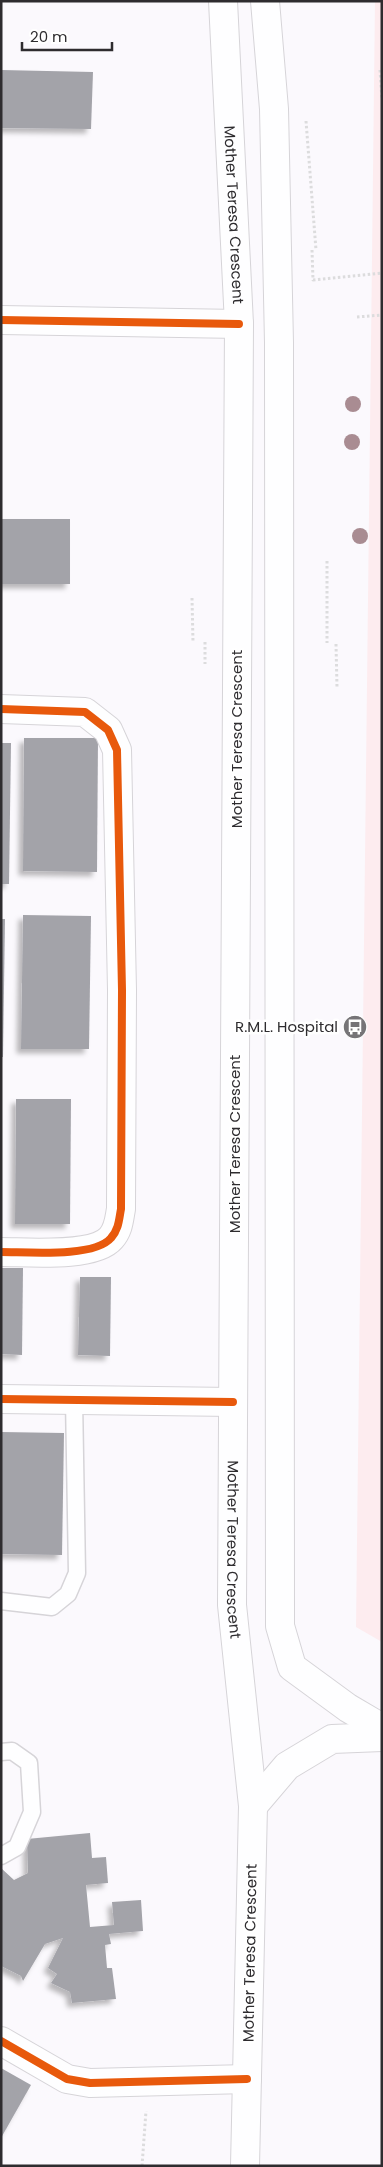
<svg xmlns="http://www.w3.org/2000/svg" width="383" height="2167" font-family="Poppins,sans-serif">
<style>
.green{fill:#fdecef}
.building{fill:#a3a3a9;filter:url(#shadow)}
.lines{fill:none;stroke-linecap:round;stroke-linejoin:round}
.lane-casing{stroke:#d6d4d8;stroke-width:19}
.street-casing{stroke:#d6d4d8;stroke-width:30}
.secondary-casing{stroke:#d6d4d8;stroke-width:30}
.path{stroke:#dcdcdd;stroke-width:3;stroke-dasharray:2.5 2.5;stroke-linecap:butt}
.lane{stroke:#fefeff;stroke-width:16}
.street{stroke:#fefeff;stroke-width:28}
.secondary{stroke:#fefeff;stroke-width:28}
.cycleway-casing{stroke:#fff;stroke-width:11}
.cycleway{stroke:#e8590c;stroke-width:8}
.tree{fill:#a98c92}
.labels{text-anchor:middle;stroke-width:5;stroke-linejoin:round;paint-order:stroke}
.street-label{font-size:15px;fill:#2e2c2f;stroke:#fff}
.poi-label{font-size:15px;fill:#2e2c2f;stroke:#fff;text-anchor:end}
</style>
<defs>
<filter id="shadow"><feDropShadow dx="-4.5" dy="4.5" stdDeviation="2.5" flood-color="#0004"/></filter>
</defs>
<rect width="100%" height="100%" fill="#fbf9fd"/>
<!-- green -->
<polygon class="green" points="375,1 382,1 382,1642 356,1627"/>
<!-- building -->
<g class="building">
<polygon points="1,70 93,72 91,129 1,128"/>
<rect x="1" y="519" width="69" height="65"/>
<polygon points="24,738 98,738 97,872 23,871"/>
<polygon points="1,743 11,743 9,884 1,884"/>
<polygon points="23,915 91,916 89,1049 21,1049"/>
<polygon points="1,919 5,919 3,1057 1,1057"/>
<polygon points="16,1099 71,1099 70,1224 15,1224"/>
<polygon points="1,1268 23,1268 22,1355 1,1354"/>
<polygon points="80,1277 111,1277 110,1356 78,1355"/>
<polygon points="1,1432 64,1433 62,1555 1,1554"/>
<polygon points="90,1833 92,1858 106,1857 108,1883 86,1885 90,1927 114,1925 112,1902 141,1900 143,1931 109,1934 111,1944 105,1945 107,1968 112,1968 116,1999 72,2003 70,1992 51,1983 57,1974 48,1968 63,1938 45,1944 23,1981 21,1976 1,1966 1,1868 14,1880 28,1873 27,1839"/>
<polygon points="1,2068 31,2085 1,2138"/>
</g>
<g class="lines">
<!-- lane casing -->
<g class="lane-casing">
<g id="lane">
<polyline points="1,1601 52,1607 68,1594 77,1573 74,1399"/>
<polyline points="1,1752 12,1751 29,1763 32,1812 17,1847 1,1856"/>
</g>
</g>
<!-- street casing -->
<g class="street-casing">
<g id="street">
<polyline points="1,320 239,324"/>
<path d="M1 709 85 712 108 730 117 750 122 990 121 1209C119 1219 119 1229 111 1238 94 1258 27 1252 1 1252"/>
<polyline points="1,1399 233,1402"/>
<polyline points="1,2041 67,2079 90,2083 247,2079"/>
</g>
</g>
<!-- secondary casing -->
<g class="secondary-casing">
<g id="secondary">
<path id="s1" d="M223 1 239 324 232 1605 253 1806 245 2166"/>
<polyline points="265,1 274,109 279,343 280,1626 292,1667 348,1708 382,1728"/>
<polyline points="253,1806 287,1766 332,1739 382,1737"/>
</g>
</g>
<!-- path -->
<g class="path">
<polyline points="380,70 382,100"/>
<polyline points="306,121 316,250"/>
<polyline points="312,250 313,280 382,273"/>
<polyline points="357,317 382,315"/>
<polyline points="327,561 327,643"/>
<polyline points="192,598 193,642"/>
<polyline points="205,642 205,664"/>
<polyline points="336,644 337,687"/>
<polyline points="142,2166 146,2111"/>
</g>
<!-- lane -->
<use href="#lane" class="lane"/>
<!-- street -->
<use href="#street" class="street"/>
<!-- secondary -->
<use href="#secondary" class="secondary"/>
<!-- cycleway casing -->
<g class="cycleway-casing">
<g id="cycleway">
<polyline points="1,320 239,324"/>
<path d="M1 709 85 712 108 730 117 750 122 990 121 1209C119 1219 119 1229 111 1238 94 1258 27 1252 1 1252"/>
<polyline points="1,1399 233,1402"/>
<polyline points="1,2041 67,2079 90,2083 247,2079"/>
</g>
</g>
<!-- cycleway -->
<use href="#cycleway" class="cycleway"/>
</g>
<!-- trees -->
<g class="tree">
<circle cx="353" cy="404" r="8"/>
<circle cx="352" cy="442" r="8"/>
<circle cx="360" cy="536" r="8"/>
</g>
<!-- icons -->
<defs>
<g id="bus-disc" transform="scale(1.25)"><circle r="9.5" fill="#767477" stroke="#fff"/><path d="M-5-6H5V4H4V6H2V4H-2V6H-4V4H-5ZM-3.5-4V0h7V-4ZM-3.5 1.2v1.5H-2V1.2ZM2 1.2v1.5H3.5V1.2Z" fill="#fff"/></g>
</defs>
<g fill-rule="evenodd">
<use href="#bus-disc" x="355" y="1027"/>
</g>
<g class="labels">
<!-- street labels -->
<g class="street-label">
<text dy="5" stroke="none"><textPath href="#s1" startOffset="214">Mother Teresa Crescent</textPath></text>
<text transform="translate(237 739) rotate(-90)" y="5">Mother Teresa Crescent</text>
<text transform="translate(235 1144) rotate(-90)" y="5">Mother Teresa Crescent</text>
<text dy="5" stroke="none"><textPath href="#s1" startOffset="1549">Mother Teresa Crescent</textPath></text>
<text transform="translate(250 1953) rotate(-89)" y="5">Mother Teresa Crescent</text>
</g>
<!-- poi labels -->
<g class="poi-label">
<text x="338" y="1032">R.M.L. Hospital</text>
</g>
</g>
<!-- border -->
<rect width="383" height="2167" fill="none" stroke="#2e2c2f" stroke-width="5"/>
<!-- scale -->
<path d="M22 42v8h90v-8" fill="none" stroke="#2e2c2f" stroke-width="2.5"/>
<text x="30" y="42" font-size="15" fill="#2e2c2f" stroke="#ffffff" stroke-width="4" paint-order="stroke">20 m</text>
</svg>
